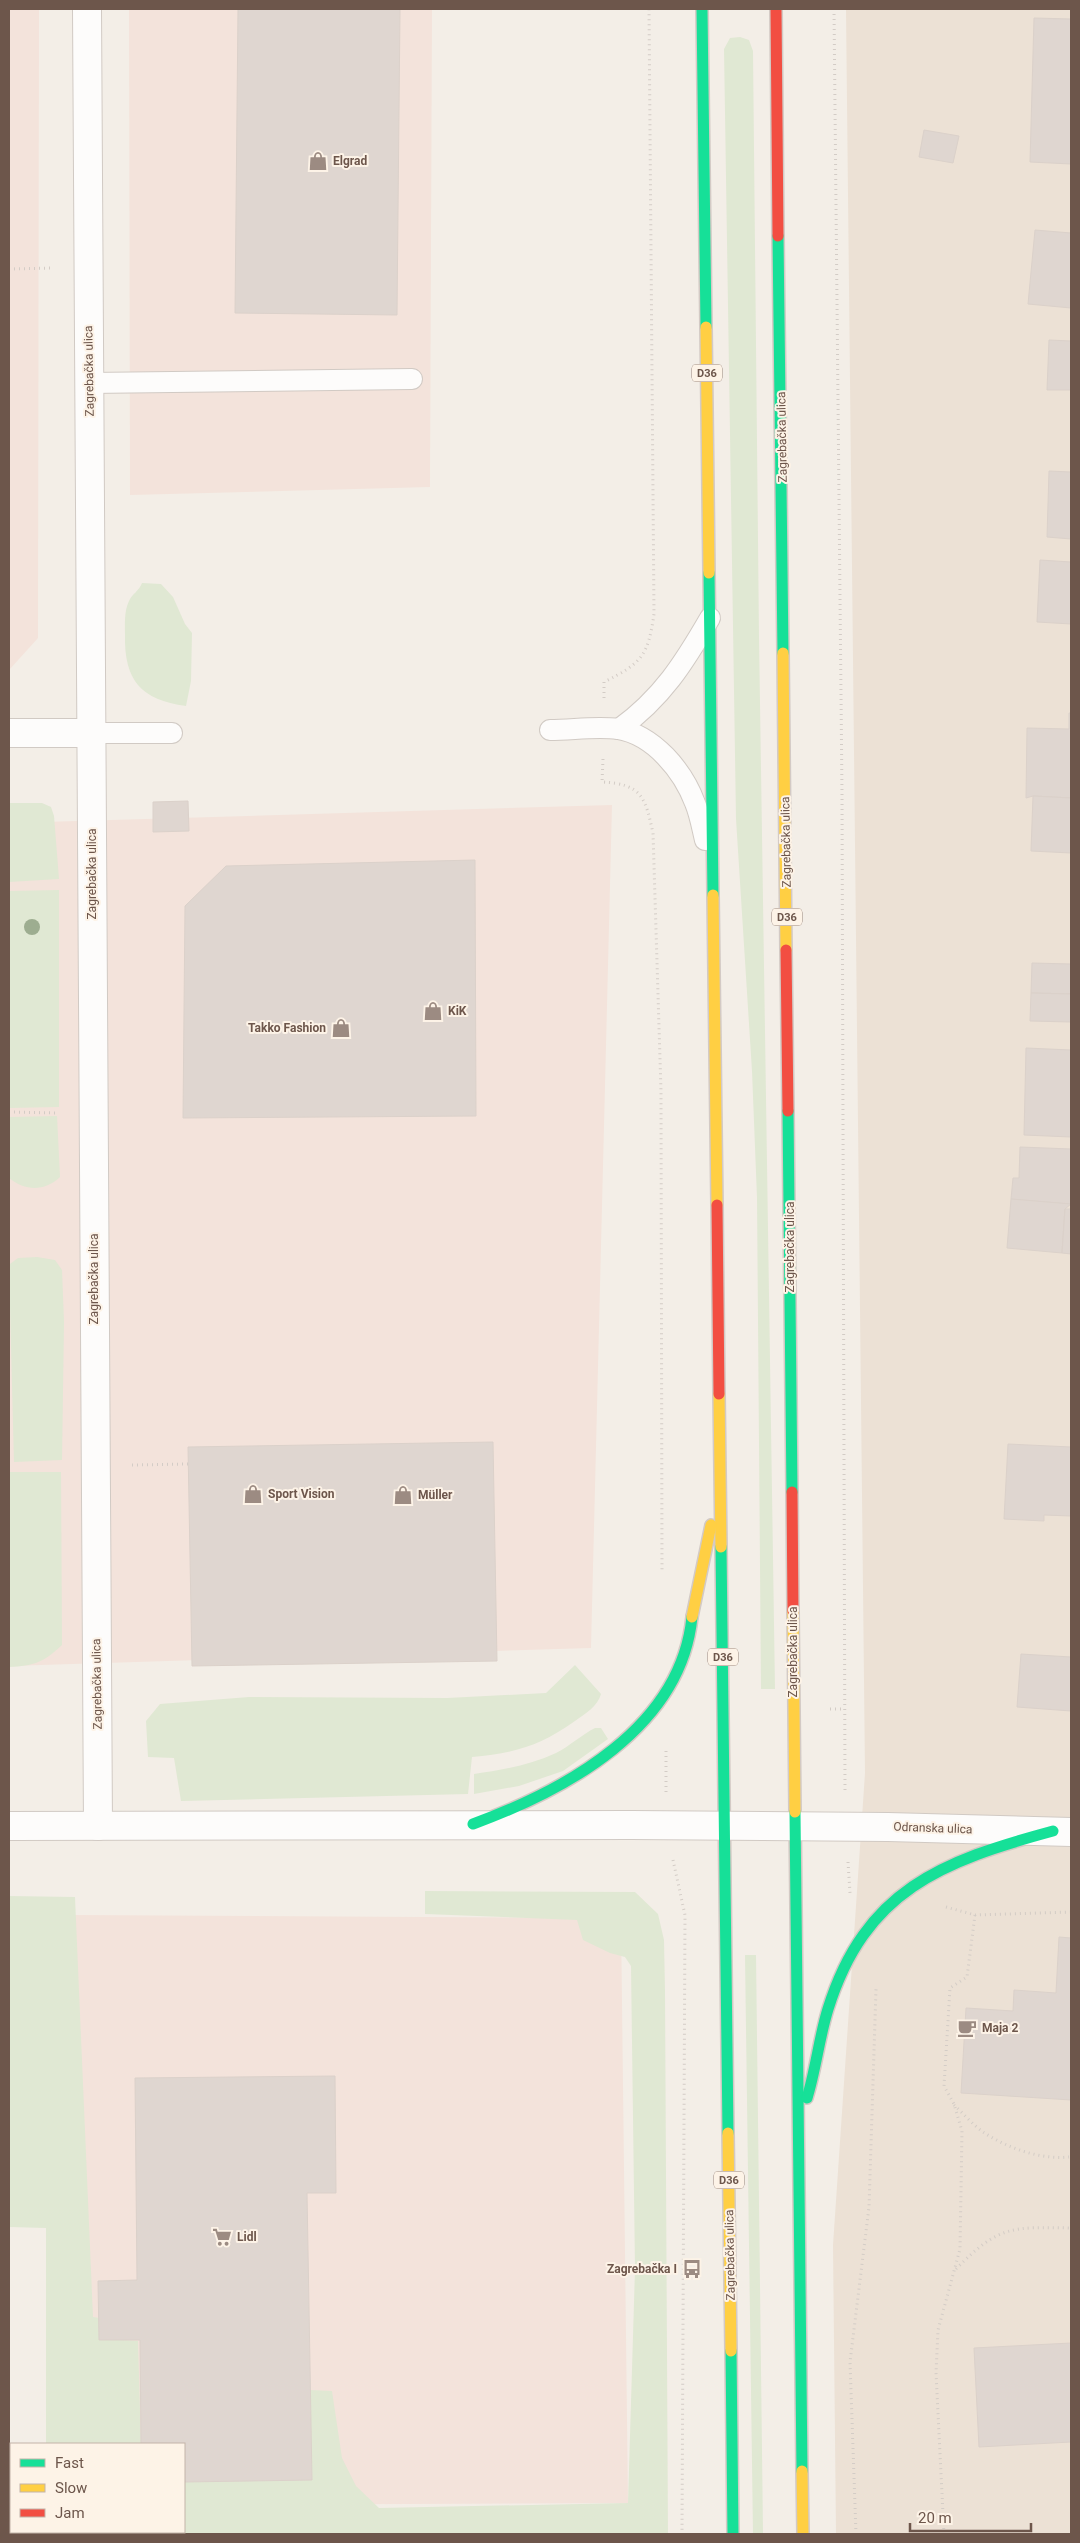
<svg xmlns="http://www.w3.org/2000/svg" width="1080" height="2543" font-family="Roboto,sans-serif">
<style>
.residential{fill:#ece1d5}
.commercial{fill:#f3e3db}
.green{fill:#e0e8d3}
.building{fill:#dfd6d0;stroke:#dbd1ca}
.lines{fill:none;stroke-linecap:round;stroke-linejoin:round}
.lane-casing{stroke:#d1cac4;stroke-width:22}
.street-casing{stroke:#d1cac4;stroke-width:30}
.fast-casing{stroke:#d3cac5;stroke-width:14}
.slow-casing{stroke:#d3cac5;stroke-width:14}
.jam-casing{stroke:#d3cac5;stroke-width:14}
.path{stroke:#d3ccc6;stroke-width:3;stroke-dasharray:1 4;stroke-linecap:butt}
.lane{stroke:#fdfcfb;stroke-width:20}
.street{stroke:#fdfcfb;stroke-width:28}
.fast{stroke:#16e098;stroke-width:11}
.slow{stroke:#ffcf43;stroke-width:11}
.jam{stroke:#f24e42;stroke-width:11}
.tree{fill:#9dad90}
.labels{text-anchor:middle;stroke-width:4;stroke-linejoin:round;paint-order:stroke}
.shield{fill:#fdf3e7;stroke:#98857a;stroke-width:1}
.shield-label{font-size:11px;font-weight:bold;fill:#6d564b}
.poi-label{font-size:12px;font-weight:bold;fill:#6d564b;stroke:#fdf3e7;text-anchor:start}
.street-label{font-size:12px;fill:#6d564b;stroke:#fdf3e7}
</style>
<rect width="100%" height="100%" fill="#f3eee7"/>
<!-- residential -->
<polygon class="residential" points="846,9 1071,9 1071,2534 836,2534 833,2245 865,1773"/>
<!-- commercial -->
<g class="commercial">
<polygon points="9,9 39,9 38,638 9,670"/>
<polygon points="129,9 432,9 430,487 130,495"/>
<polygon points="612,805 591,1648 9,1666 9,823"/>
<polygon points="73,1915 621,1918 628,2503 184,2505 184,2444 82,2444"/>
</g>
<!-- green -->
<g class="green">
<polygon points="740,37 749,40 753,51 759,637 775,1689 761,1689 757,1198 752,1071 736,819 724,49 730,38"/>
<path d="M142 583 161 584 173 597 185 624 192 633 191 681 186 706C141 700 124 680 125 635 125 624 124 611 129 601 132 594 139 591 142 583Z"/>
<polygon points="9,803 42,803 51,807 54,816 59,879 9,882"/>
<polygon points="59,890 59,1107 9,1108 9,891"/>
<path d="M57 1116 60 1177C44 1192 25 1191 9 1178V1117Z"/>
<polygon points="37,1257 55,1260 62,1270 64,1322 62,1460 14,1462 9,1268 10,1264 18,1258"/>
<path d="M9 1472H61L62 1645C44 1662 34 1666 9 1667Z"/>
<path d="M575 1665 601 1694C598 1706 585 1714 575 1721 540 1746 515 1753 472 1757L468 1794 181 1801 174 1758 148 1757 146 1721 160 1704 249 1697 447 1698 546 1693Z"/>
<path d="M595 1728H601L608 1739 563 1771 519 1786 474 1794V1774C502 1770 530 1765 556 1753 570 1746 581 1735 595 1728Z"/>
<polygon points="425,1891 635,1892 658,1914 664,1940 665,1991 668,2534 9,2534 9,2527 11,2527 11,2532 184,2532 184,2482 311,2480 310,2390 332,2391 342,2458 356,2486 379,2508 628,2503 635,2269 631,1966 625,1957 610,1953 583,1940 577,1920 425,1914"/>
<polygon points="9,1896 75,1897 93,2317 106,2319 108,2339 138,2341 141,2444 46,2444 46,2228 9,2227"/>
<polygon points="745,1955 756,1955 763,2534 753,2534"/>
</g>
<!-- building -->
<g class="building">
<polygon points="238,9 400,9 397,315 235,313"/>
<polygon points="1034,18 1071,19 1071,164 1030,162"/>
<polygon points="924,130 959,136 953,163 919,157"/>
<polygon points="1035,230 1071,233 1071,308 1028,304"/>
<polygon points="1049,340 1071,341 1071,390 1047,390"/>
<polygon points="1049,471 1071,472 1071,539 1047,537"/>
<polygon points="1040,560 1071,562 1071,624 1037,622"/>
<polygon points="1069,713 1071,713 1071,798 1033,796 1026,798 1027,728 1069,729"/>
<polygon points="1033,796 1071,798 1071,853 1031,851"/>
<polygon points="188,801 189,831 153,832 153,802"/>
<polygon points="475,860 476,1116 183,1118 185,906 226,866"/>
<polygon points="1032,963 1071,964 1071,994 1031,993"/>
<polygon points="1031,993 1071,994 1071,1022 1030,1021"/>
<polygon points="1026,1048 1071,1050 1071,1137 1024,1135"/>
<polygon points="1020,1147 1071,1149 1071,1204 1011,1199 1013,1178 1019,1178"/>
<polygon points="1011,1199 1071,1204 1065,1209 1062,1253 1007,1248"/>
<polygon points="1065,1209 1071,1209 1071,1254 1062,1253"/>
<polygon points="493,1442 497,1661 192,1666 188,1447"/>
<polygon points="1008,1444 1071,1447 1071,1516 1044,1515 1044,1521 1004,1519"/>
<polygon points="1021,1654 1071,1657 1071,1711 1017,1707"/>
<polygon points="1059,1937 1071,1938 1071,2100 961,2093 966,2008 1013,2011 1014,1990 1056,1993"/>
<polygon points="335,2076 336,2193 307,2193 312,2480 184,2482 184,2444 141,2444 140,2340 99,2340 98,2281 137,2280 135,2078"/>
<polygon points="1071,2343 1071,2442 979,2447 974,2348"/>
</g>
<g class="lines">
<!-- lane casing -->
<g class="lane-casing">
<g id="lane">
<polyline points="89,383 412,379"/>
<path d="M619 729C662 698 684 663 710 618"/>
<path d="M550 730C572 730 597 726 618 729 654 735 683 771 695 803 700 815 702 828 705 840"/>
<polyline points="91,733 172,733"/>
</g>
</g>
<!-- street casing -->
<g class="street-casing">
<g id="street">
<polyline points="87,9 98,1826"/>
<polyline points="9,733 91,733"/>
<polyline points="9,1826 631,1825 888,1827 1071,1832"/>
</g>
</g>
<!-- fast casing -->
<g class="fast-casing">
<g id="fast">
<polyline points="702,9 706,327"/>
<polyline points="778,236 783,653"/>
<polyline points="709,573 713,895"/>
<polyline points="788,1111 792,1492"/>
<polyline points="721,1547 728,2133"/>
<polyline points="795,1812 802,2471"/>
<path d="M473 1824C566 1790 681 1728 692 1617"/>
<path d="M807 2098C816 2069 819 2038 828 2009 865 1890 942 1861 1053 1831"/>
<polyline points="731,2351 733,2534"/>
</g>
</g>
<!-- slow casing -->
<g class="slow-casing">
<g id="slow">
<polyline points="706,327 709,573"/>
<polyline points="783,653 786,950"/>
<polyline points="713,895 717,1205"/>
<polyline points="719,1394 721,1547"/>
<polyline points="793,1611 795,1812"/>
<polyline points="692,1617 711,1525"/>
<polyline points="728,2133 731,2351"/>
<polyline points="802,2471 803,2534"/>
</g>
</g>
<!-- jam casing -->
<g class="jam-casing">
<g id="jam">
<polyline points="776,9 778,236"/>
<polyline points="786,950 788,1111"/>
<polyline points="717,1205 719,1394"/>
<polyline points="792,1492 793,1611"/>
</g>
</g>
<!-- path -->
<g class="path">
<polyline points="834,9 842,792 845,1791"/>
<polyline points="9,269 53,268"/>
<path d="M604 698V682C642 663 648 656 654 614L649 9"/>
<path d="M603 759 602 782C642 784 645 797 653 833L661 1091 662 1573"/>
<polyline points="9,1112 58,1113"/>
<polyline points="132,1465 189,1464"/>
<polyline points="830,1709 845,1709"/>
<polyline points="666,1792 666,1748"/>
<polyline points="673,1860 685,1915 682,2534"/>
<polyline points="848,1862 850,1893"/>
<polyline points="946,1907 975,1915 1071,1912"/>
<path d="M954 2105C963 2113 973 2125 983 2132 1007 2148 1041 2160 1069 2157"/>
<path d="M956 2269C999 2225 1012 2227 1071 2228"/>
<polyline points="856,2534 850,2362 869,2207 876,1989"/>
<polyline points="944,2534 936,2373 938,2330 960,2249 962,2131 954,2104 944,2086 950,1988 967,1977 975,1915"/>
</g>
<!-- lane -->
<use href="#lane" class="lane"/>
<!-- street -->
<use href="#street" class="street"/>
<!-- fast -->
<use href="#fast" class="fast"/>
<!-- slow -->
<use href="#slow" class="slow"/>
<!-- jam -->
<use href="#jam" class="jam"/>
</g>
<!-- trees -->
<circle class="tree" cx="32" cy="927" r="8"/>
<!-- icons -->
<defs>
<g id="shop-bare" transform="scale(1.5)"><path d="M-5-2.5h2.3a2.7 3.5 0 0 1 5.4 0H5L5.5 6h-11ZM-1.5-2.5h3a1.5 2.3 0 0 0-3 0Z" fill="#9c8b82" stroke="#fdf3e7" stroke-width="2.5" paint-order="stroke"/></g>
<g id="cafe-bare" transform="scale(1.5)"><path d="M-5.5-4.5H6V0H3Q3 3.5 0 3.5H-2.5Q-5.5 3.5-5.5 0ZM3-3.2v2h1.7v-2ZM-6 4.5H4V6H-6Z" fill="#9c8b82" stroke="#fdf3e7" stroke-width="2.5" paint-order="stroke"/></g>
<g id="supermarket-bare" transform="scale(1.5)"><path d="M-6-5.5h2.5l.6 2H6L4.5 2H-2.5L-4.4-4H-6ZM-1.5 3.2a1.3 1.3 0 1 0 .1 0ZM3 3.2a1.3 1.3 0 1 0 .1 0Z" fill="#9c8b82" stroke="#fdf3e7" stroke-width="2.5" paint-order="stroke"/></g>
<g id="bus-bare" transform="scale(1.5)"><path d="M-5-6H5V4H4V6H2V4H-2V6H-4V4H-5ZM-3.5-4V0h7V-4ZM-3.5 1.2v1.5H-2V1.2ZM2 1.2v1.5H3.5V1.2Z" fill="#9c8b82" stroke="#fdf3e7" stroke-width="2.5" paint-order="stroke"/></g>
</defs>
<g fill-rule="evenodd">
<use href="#shop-bare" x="318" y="161"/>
<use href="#shop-bare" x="433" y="1011"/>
<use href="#shop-bare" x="341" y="1028"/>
<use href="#shop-bare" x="253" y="1494"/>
<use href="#shop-bare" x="403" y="1495"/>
<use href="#cafe-bare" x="967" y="2028"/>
<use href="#supermarket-bare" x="222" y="2237"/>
<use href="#bus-bare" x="692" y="2269"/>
</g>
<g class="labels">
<!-- shield labels -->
<g class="shield">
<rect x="692" y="364.5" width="30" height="17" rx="4"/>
<rect x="772" y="908.5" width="30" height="17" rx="4"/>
<rect x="708" y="1648.5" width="30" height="17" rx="4"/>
<rect x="714" y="2171.5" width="30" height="17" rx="4"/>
</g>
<g class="shield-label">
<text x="707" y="377">D36</text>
<text x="787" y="921">D36</text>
<text x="723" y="1661">D36</text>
<text x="729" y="2184">D36</text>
</g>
<!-- poi labels -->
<g class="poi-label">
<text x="333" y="165">Elgrad</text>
<text x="448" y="1015">KiK</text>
<text x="326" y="1032" text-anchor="end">Takko Fashion</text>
<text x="268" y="1498">Sport Vision</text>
<text x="418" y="1499">Müller</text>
<text x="982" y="2032">Maja 2</text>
<text x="237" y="2241">Lidl</text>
<text x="677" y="2273" text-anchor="end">Zagrebačka I</text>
</g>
<!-- street labels -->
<g class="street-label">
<text transform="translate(89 371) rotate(-91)" y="4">Zagrebačka ulica</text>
<text transform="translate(782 437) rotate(-91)" y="4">Zagrebačka ulica</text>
<text transform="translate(786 842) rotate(-91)" y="4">Zagrebačka ulica</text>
<text transform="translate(92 874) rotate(-90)" y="4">Zagrebačka ulica</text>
<text transform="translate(790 1247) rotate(-90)" y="4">Zagrebačka ulica</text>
<text transform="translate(94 1279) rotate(-90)" y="4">Zagrebačka ulica</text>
<text transform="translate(793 1652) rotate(-90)" y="4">Zagrebačka ulica</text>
<text transform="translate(97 1684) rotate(-91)" y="4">Zagrebačka ulica</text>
<text transform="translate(933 1828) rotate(2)" y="4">Odranska ulica</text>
<text transform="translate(730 2255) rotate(-91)" y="4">Zagrebačka ulica</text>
</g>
</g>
<!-- border -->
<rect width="1080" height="2543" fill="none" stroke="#6d564b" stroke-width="20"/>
<!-- legend -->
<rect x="10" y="2443" width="175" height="90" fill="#fdf3e7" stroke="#c3b4a9"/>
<rect x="20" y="2459" width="25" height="8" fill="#16e098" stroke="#c3b4a9"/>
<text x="55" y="2468" font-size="15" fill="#6d564b">Fast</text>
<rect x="20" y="2484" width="25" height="8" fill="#ffcf43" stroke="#c3b4a9"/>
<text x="55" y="2493" font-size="15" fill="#6d564b">Slow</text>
<rect x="20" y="2509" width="25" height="8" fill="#f24e42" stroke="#c3b4a9"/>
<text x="55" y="2518" font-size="15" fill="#6d564b">Jam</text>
<!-- scale -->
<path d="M910 2523v8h121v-8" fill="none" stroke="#6d564b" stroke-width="2.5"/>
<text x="918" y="2523" font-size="15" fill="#6d564b" stroke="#fdf3e7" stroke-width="4" paint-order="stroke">20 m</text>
</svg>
